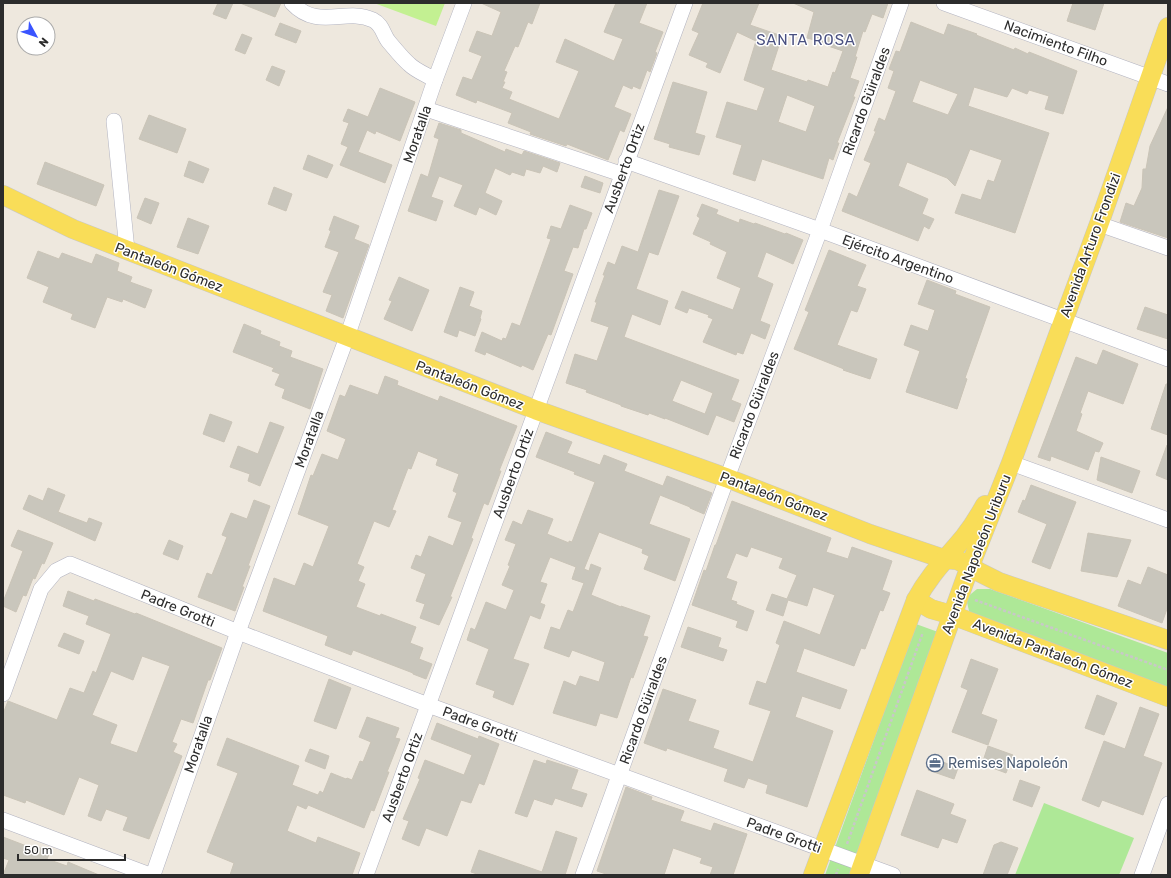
<svg xmlns="http://www.w3.org/2000/svg" width="1171" height="878" font-family="Rubik,sans-serif">
<style>
.green{fill:#aee897}
.pitch{fill:#c3f092}
.building{fill:#c9c6bc;stroke:#cac4b7;fill-rule:evenodd}
.lines{fill:none;stroke-linecap:round;stroke-linejoin:round}
.minor-casing{stroke:#b2b3c0;stroke-width:16}
.major-casing{stroke:#c8c8c8;stroke-width:20}
.path{stroke:#c8c8c8;stroke-width:2.5;stroke-dasharray:3 2;stroke-linecap:butt}
.minor{stroke:#fff;stroke-width:15}
.major{stroke:#f9dd58;stroke-width:19}
.labels{text-anchor:middle;stroke-width:3;stroke-linejoin:round;paint-order:stroke}
.street-label{font-size:14px;fill:#2c2c2c;stroke:#fff}
.service-label{font-size:14px;fill:#4e5e75;stroke:#fff;text-anchor:start}
.neighbourhood-label{font-size:15px;letter-spacing:1px;fill:#495080;stroke:#fff}
</style>
<rect width="100%" height="100%" fill="#eee8de"/>
<!-- green -->
<g class="green">
<polygon points="977,589 990,589 1168,653 1168,689 977,620 969,611 966,598"/>
<polygon points="916,624 938,632 850,875 825,875"/>
<polygon points="1044,803 1134,838 1119,875 1015,875"/>
</g>
<!-- pitch -->
<polygon class="pitch" points="374,3 445,3 436,26"/>
<!-- building -->
<g class="building">
<polygon points="218,3 233,3 226,19 213,14"/>
<polygon points="240,3 281,3 275,17"/>
<polygon points="481,3 540,3 532,24 528,22 518,47 515,46 504,71 507,72 503,82 505,82 502,88 512,92 509,99 559,119 579,71 556,62 565,39 614,61 623,39 604,32 616,3 647,3 639,23 663,32 655,52 657,53 650,72 647,70 640,89 633,86 632,89 623,85 614,107 631,114 624,132 620,130 608,160 567,144 566,146 530,134 531,132 508,123 512,113 477,100 476,103 456,95 463,77 472,80 482,56 469,51 477,31 492,36 501,12"/>
<path d="M703 3H759L750 25 782 36 771 70 807 82 808 80 828 87 833 72 835 73 843 51 828 46V44L807 38 814 12 793 3H888L883 18 872 14 865 32 863 31 855 57H857L850 78 859 81 853 97H855L837 143H839L833 160 829 158 823 179 762 159 755 181 733 174 742 145 716 137 727 102 757 111 765 88 744 80 756 41 737 32 720 73 706 67 708 63 689 55 699 33 692 30ZM787 95 815 106 806 132 778 122Z"/>
<polygon points="1073,3 1104,3 1095,30 1067,21"/>
<path d="M911 22 944 35 948 24 977 34 976 35 1014 50 1015 48 1028 54 1029 52 1077 71 1063 114 1045 109 1049 96 1029 90 1027 94 1012 88 1007 97 974 87 968 106 1049 133 1015 233 955 213 962 194 981 200 988 180 994 182 1002 160 970 149 955 186 947 178 907 162 898 186 928 199 922 214 934 219 929 229 924 226 918 241 842 211 849 193 857 197 871 163 864 160 876 131H874L879 118 885 121 896 91 888 88 894 71 889 69 896 51 900 52ZM920 80 958 94 948 115 912 102Z"/>
<polygon points="280,23 301,31 296,43 275,35"/>
<polygon points="242,34 252,38 245,54 235,50"/>
<polygon points="272,66 285,71 279,86 266,80"/>
<polygon points="673,82 707,92 695,133 705,136 699,155 669,147 670,144 654,139"/>
<polygon points="380,88 415,102 400,141 376,131 375,134 367,130 358,152 392,165 385,183 340,165 348,147 341,144 349,123 343,121 348,109 368,117"/>
<polygon points="1168,107 1168,238 1120,222 1126,203 1134,206 1142,188 1143,169 1146,169 1150,146"/>
<polygon points="149,115 186,129 177,153 139,139"/>
<polygon points="439,123 461,130 461,133 505,152 506,149 522,155 524,151 560,163 557,172 543,166 540,173 526,169 524,176 512,172 510,175 495,168 485,193 502,201 496,215 479,207 476,215 454,206 463,185 439,176 431,197 443,201 436,221 408,211 421,174 428,177 439,139 434,137"/>
<polygon points="308,155 333,165 327,178 303,169"/>
<polygon points="189,161 209,169 203,183 184,176"/>
<polygon points="45,162 104,185 96,206 37,184"/>
<polygon points="585,176 603,183 600,193 581,187"/>
<polygon points="274,187 292,194 286,211 268,204"/>
<path d="M659 190 679 196 658 255 649 252 636 289 668 301 660 325 632 314 624 337 739 380 731 400 741 404 734 422 716 415 708 435 665 418V419L649 413 648 415 621 406V405L586 392 587 390 566 383 575 354 597 361 609 327 591 321 597 302H595L605 275H603L608 262 615 265 622 246 638 252ZM681 380 713 393 705 414 672 401Z"/>
<polygon points="145,198 159,203 151,224 137,218"/>
<polygon points="702,204 718,210 716,214 739,223 740,219 754,224 755,223 785,234 786,233 803,240 793,264 766,252 757,277 773,284 760,321 770,325 765,339 751,333 743,354 737,352 736,355 703,342 713,319 708,317 709,315 689,308 687,313 675,308 682,291 733,310 741,288 717,278 727,252 710,244 711,242 693,234 700,218 697,216"/>
<polygon points="570,205 592,213 586,229 584,229 578,248 573,247 564,271 573,274 551,335 548,334 533,370 522,365 521,367 486,352 485,355 475,351 482,332 502,341 503,338 506,339 512,323 520,326 551,239 547,238 551,226 561,229"/>
<polygon points="334,216 359,226 354,239 369,245 343,318 326,311 332,295 323,292 339,252 325,247 331,231 329,230"/>
<polygon points="188,218 209,226 198,254 177,247"/>
<polygon points="829,250 866,265 857,286 866,289 857,312 851,310 837,345 877,359 870,379 843,370 844,369 794,349 809,312 805,310"/>
<polygon points="38,251 59,259 62,253 92,264 96,254 119,263 117,271 132,277 130,282 152,290 145,308 123,299 122,302 107,297 95,328 71,319 73,314 43,302 49,287 27,278"/>
<polygon points="399,277 429,290 412,331 384,319 392,301 389,300"/>
<polygon points="927,280 956,291 955,294 990,307 965,378 967,379 957,409 906,392 920,351 904,345 911,325 928,331 935,310 918,304"/>
<polygon points="460,287 474,292 469,306 482,311 480,318 481,319 475,336 459,330 457,337 444,332"/>
<polygon points="1145,307 1168,315 1168,339 1137,329"/>
<polygon points="244,324 261,331 260,334 280,342 279,346 292,351 290,357 323,369 310,409 282,398 285,389 275,385 280,374 272,371 274,368 233,352"/>
<polygon points="1103,350 1138,364 1123,404 1088,391 1080,413 1082,414 1076,431 1103,443 1099,452 1095,451 1088,470 1051,456 1050,461 1038,457 1076,357 1097,365"/>
<polygon points="385,376 398,381 397,385 438,401 440,396 517,426 499,471 501,471 488,505 484,503 471,538 473,539 450,597 452,597 439,625 420,618 425,604 416,601 426,574 411,568 416,555 421,557 429,536 453,546 462,522 448,517 457,493 453,491 459,474 436,465 438,459 418,451 411,469 408,468 392,510 396,511 389,527 374,521 357,564 364,567 358,581 365,584 356,607 380,616 381,614 416,627 410,643 423,648 419,659 432,664 426,679 413,674 413,673 353,650 351,655 325,645 328,636 263,611 274,578 295,586 304,563 313,567 329,526 298,514 311,475 313,476 322,454 338,460 346,439 327,431 340,395 345,397 350,385 378,395"/>
<polygon points="1166,384 1168,384 1168,435 1151,429"/>
<polygon points="210,414 232,422 224,442 203,434"/>
<polygon points="270,422 284,427 260,486 248,481 250,474 230,467 238,446 258,454"/>
<polygon points="546,432 572,442 567,453 600,465 604,455 627,464 624,471 663,486 667,476 712,493 704,514 690,508 690,507 660,495 649,524 690,539 675,581 644,569 649,556 642,553 643,549 599,532 584,569 589,571 591,564 601,568 591,595 621,607 621,606 650,616 643,636 648,637 633,678 631,677 617,718 600,713 596,726 553,713 564,681 576,686 580,676 599,682 605,662 572,650 569,657 544,648 551,627 560,630 568,610 573,612 584,583 572,579 576,567 550,557 540,582 547,584 540,603 545,605 540,619 530,615 513,659 529,664 513,705 493,697 495,691 476,684 489,649 467,640 471,628 475,630 486,602 506,610 514,590 502,585 510,566 508,565 516,544 505,540 513,521 522,525 528,510 553,519 547,534 569,543 569,541 572,542 595,482 574,474 575,472 536,457"/>
<polygon points="1167,445 1168,445 1168,480 1156,475"/>
<polygon points="1101,457 1140,471 1132,493 1097,480"/>
<polygon points="1031,485 1076,502 1050,569 1032,562 1047,524 1018,512 1023,500 1025,501"/>
<polygon points="48,488 65,495 58,512 87,523 89,518 102,523 95,541 23,509 29,495 43,501"/>
<polygon points="254,500 270,506 248,566 250,566 242,587 244,587 235,611 198,597 207,573 212,575 220,555 227,537 222,535 231,513 247,519"/>
<polygon points="732,501 831,538 826,552 848,559 852,547 892,561 882,590 890,593 883,611 880,610 865,649 861,648 854,666 804,648 796,672 847,690 840,709 802,696 795,717 833,731 807,807 766,793 768,785 748,778 744,788 724,781 728,769 667,748 666,751 644,743 663,689 696,700 688,721 719,731 713,748 753,762 771,711 749,704 757,681 766,684 780,645 776,643 784,621 820,635 835,595 813,587 807,606 788,600 783,616 766,610 772,594 787,599 797,575 779,568 783,558 751,547 747,557 736,553 726,578 737,582 731,600 737,602 736,604 754,611 747,631 736,627 738,621 692,605 704,570 706,571 715,545 716,545"/>
<polygon points="18,530 53,543 44,564 42,563 35,579 33,578 26,596 23,595 16,612 3,606 3,602 23,551 11,546"/>
<polygon points="1088,533 1131,540 1117,577 1081,571"/>
<polygon points="169,540 183,546 178,560 163,554"/>
<polygon points="1148,567 1168,575 1168,606 1162,623 1118,606 1128,580 1141,585"/>
<path d="M68 591 94 601 95 599 135 614 136 613 222 648 210 680H208L193 723 181 719 172 742 177 744 173 752 182 756 149 839 123 830 128 817 106 809 101 821 88 816 99 785 79 777 64 815 26 800 25 803 3 795V714L8 701 57 720 70 688 84 693 93 671 96 673 111 634 86 624 89 616 63 606ZM142 656 170 666 137 753 111 744 110 743 117 725 92 715 111 671 133 680Z"/>
<polygon points="688,627 721,638 718,647 727,650 723,661 681,647"/>
<polygon points="64,633 84,641 79,654 58,646"/>
<polygon points="971,659 998,669 981,714 997,720 988,745 952,732 968,690 961,687"/>
<polygon points="329,679 351,688 336,729 314,721"/>
<polygon points="1097,695 1117,703 1104,735 1085,728"/>
<polygon points="1140,707 1159,714 1143,756 1162,763 1143,815 1102,800 1099,807 1082,800 1104,741 1125,749"/>
<polygon points="367,717 399,728 395,738 400,739 387,772 389,772 374,811 371,810 364,828 308,805 306,809 297,805 287,831 316,843 318,837 360,853 352,875 230,875 234,863 207,852 238,773 217,765 227,738 299,766 292,785 318,795 320,791 323,793 331,773 346,779 347,778 352,780 360,761 363,762 371,742 359,737"/>
<polygon points="437,723 478,739 479,736 499,744 484,785 479,783 471,803 461,800 447,836 426,828 419,846 402,839 409,821 403,819 420,779 418,778 425,760 464,775 472,755 431,739"/>
<polygon points="988,746 1013,755 1006,773 982,764"/>
<polygon points="310,749 329,756 325,769 305,761"/>
<polygon points="933,758 958,768 954,779 928,770"/>
<polygon points="534,760 546,764 547,760 578,770 571,789 587,794 582,807 555,798 552,805 534,799 527,817 515,813"/>
<polygon points="1020,780 1040,787 1032,807 1013,800"/>
<polygon points="626,787 652,797 651,800 684,811 680,821 711,831 714,823 747,834 733,875 710,875 713,867 700,863 702,858 673,848 664,875 609,875 597,871"/>
<polygon points="917,790 954,804 950,814 966,820 957,843 942,838 938,848 901,835"/>
<polygon points="556,831 577,838 565,875 480,875 471,872 479,850 542,872"/>
<polygon points="3,837 37,850 38,847 50,852 47,859 67,866 68,862 99,875 3,875 9,860 3,858"/>
<polygon points="1001,842 1018,848 1007,875 983,875 994,845"/>
</g>
<g class="lines">
<!-- minor casing -->
<g class="minor-casing">
<g id="minor">
<path d="M292 3C318 31 346 7 373 20 383 25 383 35 389 42 395 49 402 58 409 64 416 71 427 75 435 80"/>
<polyline points="944,3 1168,84"/>
<polyline points="426,109 621,174"/>
<polyline points="114,121 127,250"/>
<polyline points="626,161 820,230 1168,359"/>
<polyline points="1099,224 1168,248"/>
<polyline points="1011,463 1168,520"/>
<polyline points="3,694 41,589 56,571 70,564 238,632 428,705 893,875"/>
<polyline points="3,820 150,875"/>
<polyline points="153,875 238,632 347,337 435,80 464,3"/>
<polyline points="366,875 685,3"/>
<polyline points="583,875 727,478 820,230 901,3"/>
<polyline points="1142,875 1168,804"/>
</g>
</g>
<!-- major casing -->
<g class="major-casing">
<g id="major">
<polyline points="3,195 73,229 536,410 727,478 870,534 944,559 957,560 970,566 979,572 999,582 1168,640"/>
<polyline points="916,600 931,609 952,615 1168,697"/>
<path d="M813 875 916 600C930 574 947 558 965 536 972 527 979 516 985 505"/>
<polyline points="859,875 970,566 1011,463 1099,224 1168,27"/>
</g>
</g>
<!-- path -->
<g class="path">
<polyline points="975,600 1168,670"/>
<polyline points="847,844 923,632"/>
<polyline points="836,875 838,869"/>
</g>
<!-- minor -->
<use href="#minor" class="minor"/>
<!-- major -->
<use href="#major" class="major"/>
</g>
<!-- icons -->
<defs>
<g id="office-ring" transform="scale(0.9)"><circle r="9.5" fill="#fff" stroke="#5c6f8a" stroke-width="1.5"/><path d="M-6-3h4V-5.5h4V-3h4V5H-6ZM-1-4.5V-3h2v-1.5ZM-6 0V1H6V0Z" fill="#5c6f8a"/></g>
</defs>
<g fill-rule="evenodd">
<use href="#office-ring" x="935" y="763"/>
</g>
<g class="labels">
<!-- street labels -->
<g class="street-label">
<text transform="translate(1056 43) rotate(20)" y="5">Nacimiento Filho</text>
<text transform="translate(866 101) rotate(-70)" y="5">Ricardo Güiraldes</text>
<text transform="translate(417 134) rotate(-71)" y="5">Moratalla</text>
<text transform="translate(624 168) rotate(-70)" y="5">Ausberto Ortiz</text>
<text transform="translate(1090 245) rotate(-70)" y="5">Avenida Arturo Frondizi</text>
<text transform="translate(898 259) rotate(20)" y="5">Ejército Argentino</text>
<text transform="translate(169 267) rotate(21)" y="5">Pantaleón Gómez</text>
<text transform="translate(470 385) rotate(21)" y="5">Pantaleón Gómez</text>
<text transform="translate(754 405) rotate(-69)" y="5">Ricardo Güiraldes</text>
<text transform="translate(309 439) rotate(-70)" y="5">Moratalla</text>
<text transform="translate(513 473) rotate(-70)" y="5">Ausberto Ortiz</text>
<text transform="translate(774 496) rotate(21)" y="5">Pantaleón Gómez</text>
<text transform="translate(976 554) rotate(-69)" y="5">Avenida Napoleón Uriburu</text>
<text transform="translate(178 608) rotate(22)" y="5">Padre Grotti</text>
<text transform="translate(1053 653) rotate(21)" y="5">Avenida Pantaleón Gómez</text>
<text transform="translate(643 710) rotate(-70)" y="5">Ricardo Güiraldes</text>
<text transform="translate(480 724) rotate(20)" y="5">Padre Grotti</text>
<text transform="translate(198 744) rotate(-71)" y="5">Moratalla</text>
<text transform="translate(402 777) rotate(-70)" y="5">Ausberto Ortiz</text>
<text transform="translate(784 835) rotate(20)" y="5">Padre Grotti</text>
</g>
<!-- service labels -->
<g class="service-label">
<text x="948" y="768">Remises Napoleón</text>
</g>
<!-- neighbourhood labels -->
<g class="neighbourhood-label">
<text x="806" y="45">SANTA ROSA</text>
</g>
</g>
<!-- border -->
<rect width="1171" height="878" fill="none" stroke="#2c2c2c" stroke-width="8"/>
<!-- north arrow -->
<g transform="translate(36 36) rotate(130)"><circle r="19" fill="#ffffff" stroke="#ababab"/>
<path d="M0-3L7 15L0 10L-7 15Z" fill="#3a54ff"/>
<text y="-6" font-size="11" font-weight="bold" text-anchor="middle" fill="#2c2c2c">N</text>
</g>
<!-- scale -->
<path d="M18 854v6h107v-6" fill="none" stroke="#2c2c2c" stroke-width="2"/>
<text x="24" y="854" font-size="12" fill="#2c2c2c" stroke="#ffffff" stroke-width="3" paint-order="stroke">50 m</text>
</svg>
